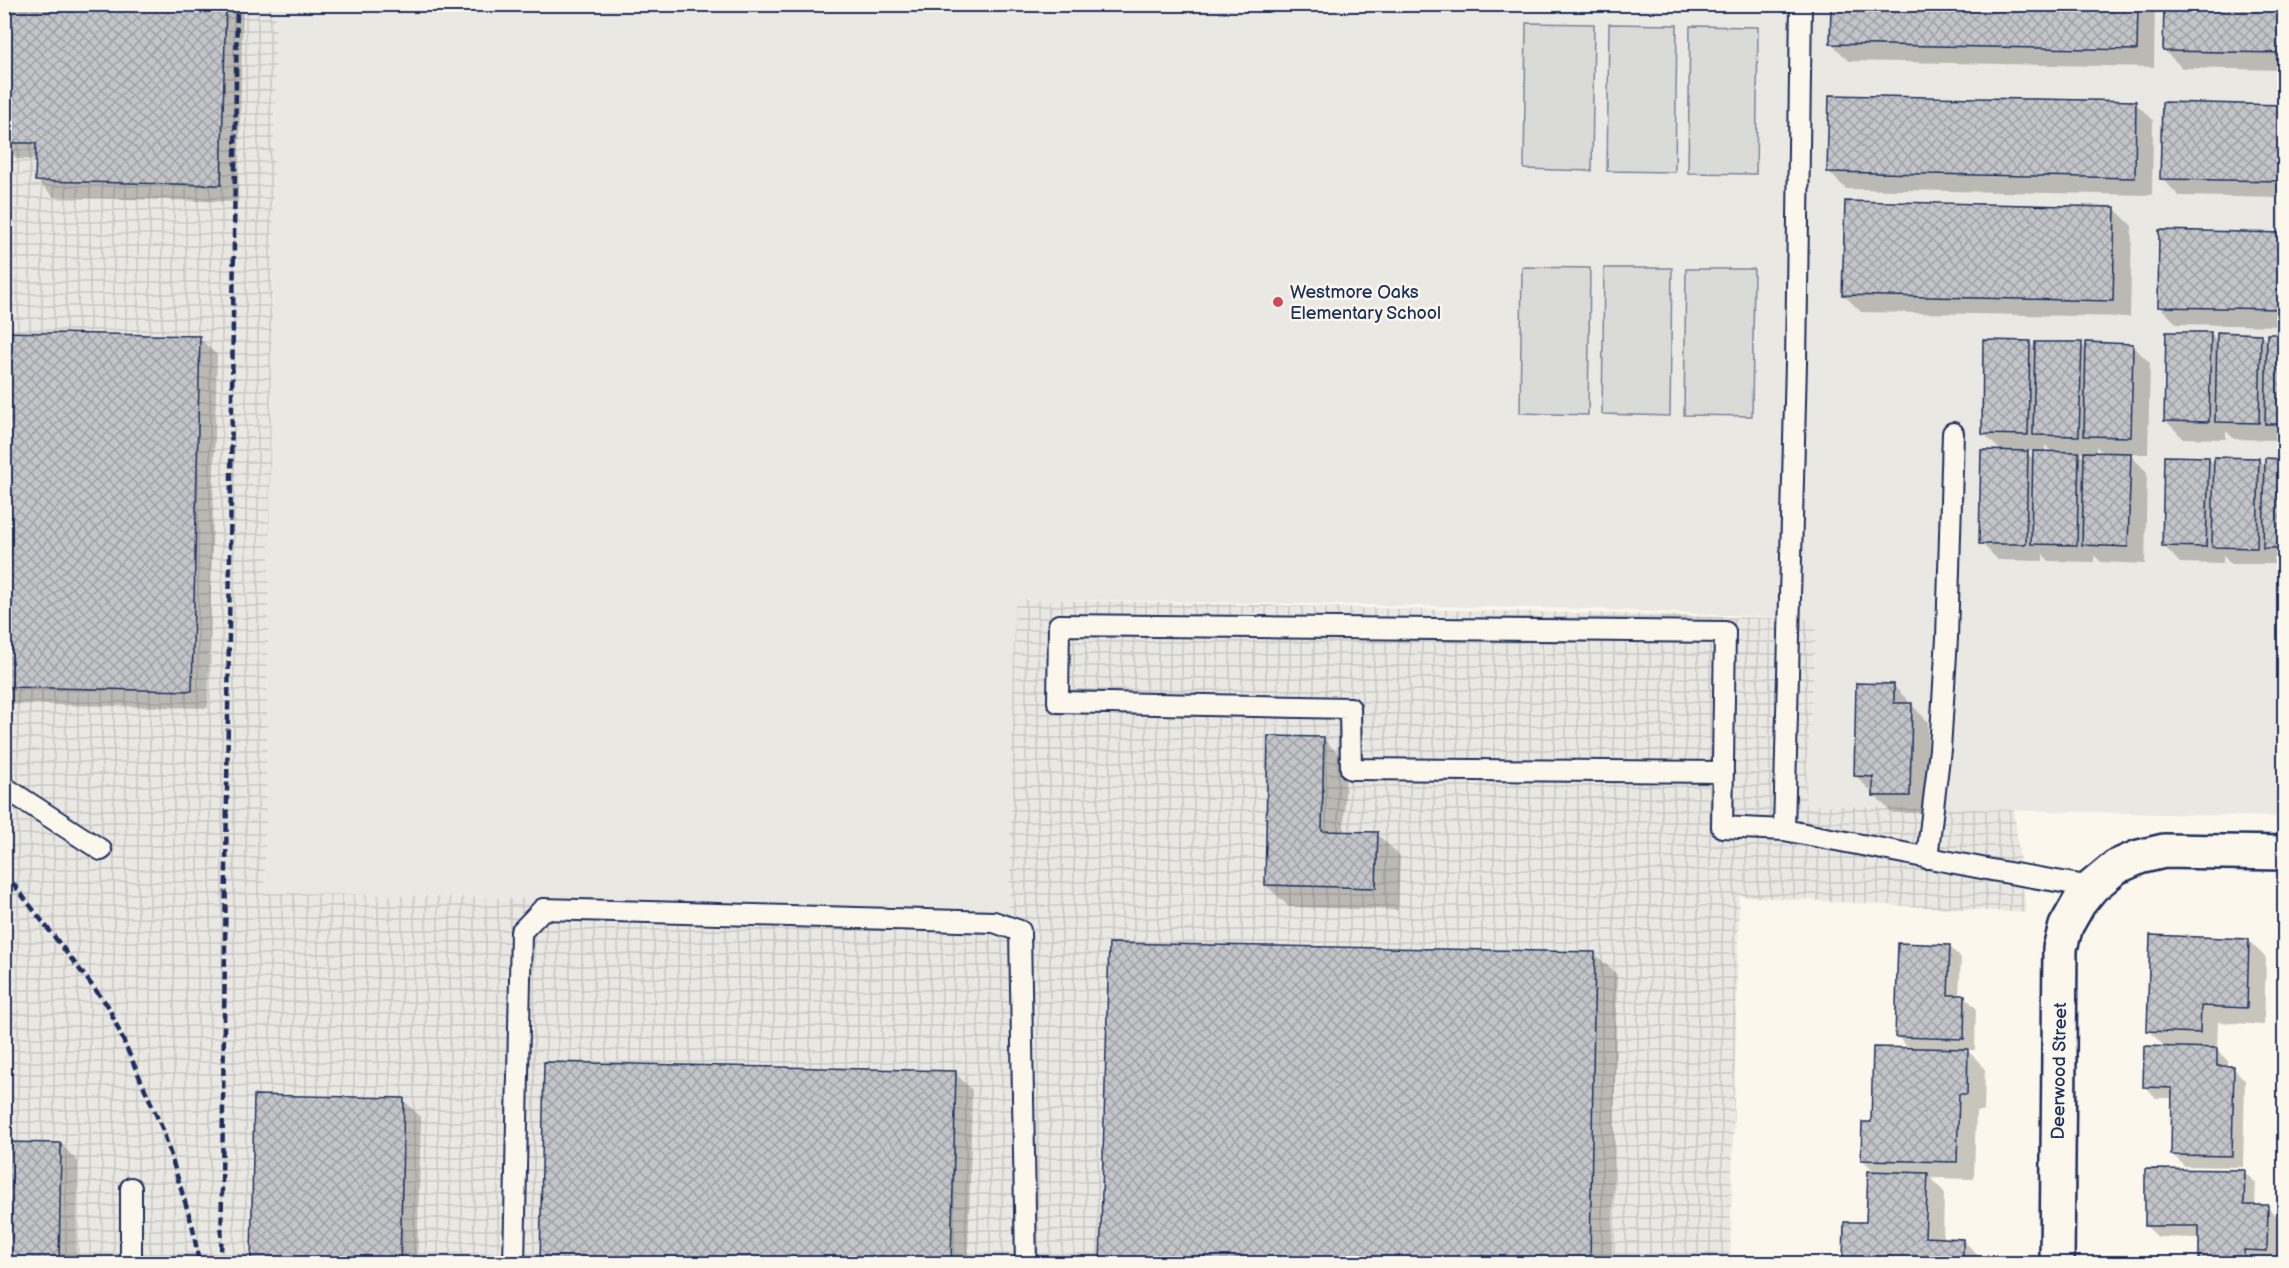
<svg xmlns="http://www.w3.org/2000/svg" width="2289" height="1268" font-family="'Balsamiq Sans',sans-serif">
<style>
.built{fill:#eae8e2}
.industrial{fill:url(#industrial-grid)}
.green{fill:#dadad7;stroke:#7a849a;stroke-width:1.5}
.shadow{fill:#0003;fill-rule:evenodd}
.building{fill:url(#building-cross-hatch);stroke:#1b2f5e;stroke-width:1.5}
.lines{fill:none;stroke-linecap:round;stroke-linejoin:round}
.lane-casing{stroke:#1b2f5e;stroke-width:24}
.street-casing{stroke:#1b2f5e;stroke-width:38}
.lane{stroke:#fbf7ec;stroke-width:20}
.street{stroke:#fbf7ec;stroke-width:33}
.rail{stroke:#1b2f5e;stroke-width:4.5;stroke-dasharray:9 4.5;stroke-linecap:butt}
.poi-dot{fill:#d1495b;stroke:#fbf7ec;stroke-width:2}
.labels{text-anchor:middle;stroke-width:5;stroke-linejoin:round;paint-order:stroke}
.poi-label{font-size:18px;fill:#1b2f5e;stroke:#fbf7ec;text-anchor:start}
.street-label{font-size:18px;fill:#1b2f5e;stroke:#fbf7ec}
</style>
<defs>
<pattern id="industrial-grid" width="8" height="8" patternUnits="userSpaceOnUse" patternTransform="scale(1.5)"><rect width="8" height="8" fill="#eae8e2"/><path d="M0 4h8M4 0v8" fill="none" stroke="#c8c7c4"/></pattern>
<pattern id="building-cross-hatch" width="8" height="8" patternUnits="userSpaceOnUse" patternTransform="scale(1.5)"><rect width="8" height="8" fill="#c3c5c9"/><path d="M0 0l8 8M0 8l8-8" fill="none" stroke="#9ea0a6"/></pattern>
</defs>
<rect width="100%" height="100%" fill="#fbf7ec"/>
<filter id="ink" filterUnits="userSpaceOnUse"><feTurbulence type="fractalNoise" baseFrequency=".0167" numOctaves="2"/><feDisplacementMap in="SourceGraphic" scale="12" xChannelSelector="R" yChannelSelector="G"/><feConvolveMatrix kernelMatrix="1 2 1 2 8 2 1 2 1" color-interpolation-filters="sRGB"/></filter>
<g filter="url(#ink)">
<!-- built -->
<polygon class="built" points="276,5 2284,5 2284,817 1805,805 1817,619 1593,609 1016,599 1009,912 265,892"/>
<!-- industrial -->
<polygon class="industrial" points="5,5 276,5 265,892 1009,912 1015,599 1817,619 1805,805 2014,810 2026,913 1739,896 1730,1263 5,1264"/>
<!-- green -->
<g class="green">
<polygon points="1526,23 1594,24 1592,171 1524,169"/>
<polygon points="1609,24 1677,25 1675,172 1607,171"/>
<polygon points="1690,26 1758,27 1756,174 1688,173"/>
<polygon points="1522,267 1590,268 1588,415 1520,413"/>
<polygon points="1604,268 1672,268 1670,416 1602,414"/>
<polygon points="1686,269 1754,269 1752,416 1684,415"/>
</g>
<!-- shadow -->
<g class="shadow">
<polygon points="4,4 243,4 238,202 54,197 36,180 37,160 17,159 4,147"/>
<polygon points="1832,4 2155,4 2154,67 1849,61 1832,44"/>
<polygon points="2165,4 2284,4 2284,70 2182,68 2164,50"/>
<polygon points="2135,103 2153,120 2152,195 1846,189 1829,172"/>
<polygon points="2163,103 2284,106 2284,198 2179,196 2162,178"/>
<polygon points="2114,208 2132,226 2130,317 1861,312 1844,295"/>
<polygon points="2160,231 2284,234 2284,326 2177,324 2159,306"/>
<polygon points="4,333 199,338 217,355 208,708 4,704"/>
<polygon points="2211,334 2218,341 2261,335 2268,343 2268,336 2284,336 2284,441 2276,433 2276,440 2234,439 2226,431 2226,439 2183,438 2166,421"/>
<path d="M2030 343 2036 350 2081 344 2088 351 2132 345 2150 363 2148 454H2129L2147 472 2145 564 2101 562 2094 555V562L2049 561 2043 554V561L1998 560 1981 543 2002 452 1983 433ZM2045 445 2053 453H2045ZM2096 446 2104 454H2096ZM2026 451H2034V459L2029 455ZM2078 452 2085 453V460Z"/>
<polygon points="2208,458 2215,466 2258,459 2266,467 2266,459 2284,460 2284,565 2281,565 2274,557 2274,564 2231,564 2223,556 2223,564 2180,563 2163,545"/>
<polygon points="1893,685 1928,722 1927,813 1892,813 1856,776"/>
<polygon points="1323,739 1346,761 1344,833 1377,834 1400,856 1398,910 1289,907 1266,885"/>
<polygon points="2249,941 2266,958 2264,1025 2218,1022 2217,1050 2228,1061 2228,1068 2233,1068 2245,1080 2243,1167 2184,1166 2173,1155 2174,1098 2156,1098 2145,1086 2166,1048 2149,1031"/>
<polygon points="1949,946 1961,958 1959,996 1964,996 1976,1008 1975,1050 1967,1050 1985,1068 1984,1111 1976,1111 1974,1179 1931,1178 1944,1192 1943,1239 1963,1240 1980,1258 1980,1264 1844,1264 1867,1224 1876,1173 1862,1159 1872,1124 1910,1050 1897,1036"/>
<polygon points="1594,953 1617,975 1612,1264 1102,1264"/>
<polygon points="955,1073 972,1090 968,1264 541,1264"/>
<polygon points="403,1100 421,1117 417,1264 252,1264"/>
<polygon points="61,1144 78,1162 76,1264 4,1264"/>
<polygon points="2244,1172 2256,1183 2255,1206 2267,1207 2279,1218 2279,1262 2200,1264 2200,1238 2158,1237 2146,1226"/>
</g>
<!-- building -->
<g class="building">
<polygon points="4,4 226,4 221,185 35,181 36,143 4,143"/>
<polygon points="1831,4 2138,4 2137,50 1830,44"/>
<polygon points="2164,4 2284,4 2284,53 2163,51"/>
<polygon points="1829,95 2136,101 2135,178 1827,172"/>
<polygon points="2162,102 2284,105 2284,181 2160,179"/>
<polygon points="1845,201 2115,207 2113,301 1842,295"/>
<polygon points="2159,230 2284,233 2284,309 2158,307"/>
<polygon points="4,332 200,336 192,691 4,687"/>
<polygon points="2166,332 2211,332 2209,422 2164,421"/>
<polygon points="2217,332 2261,334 2259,423 2215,422"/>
<polygon points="2267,334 2284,334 2284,424 2265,424"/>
<polygon points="1983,340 2030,341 2028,435 1982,434"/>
<polygon points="2035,342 2082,342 2079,436 2033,435"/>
<polygon points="2086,342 2133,344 2131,437 2084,436"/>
<polygon points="1981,450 2028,451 2026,544 1979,544"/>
<polygon points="2033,451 2079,452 2077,545 2031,544"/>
<polygon points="2084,452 2131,453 2128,547 2082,545"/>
<polygon points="2164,456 2209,457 2206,547 2162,546"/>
<polygon points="2214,457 2259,458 2257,548 2212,547"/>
<polygon points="2265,458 2284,459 2284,548 2263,548"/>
<polygon points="1856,683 1894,684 1894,703 1912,703 1910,796 1873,796 1873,777 1854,776"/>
<polygon points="1268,736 1324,737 1322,831 1378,832 1376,888 1265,885"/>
<polygon points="2150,935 2249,939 2247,1008 2201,1006 2200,1033 2147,1031"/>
<polygon points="1109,943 1595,952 1590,1264 1100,1264"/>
<polygon points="1898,943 1950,945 1948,995 1965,995 1964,1039 1895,1037"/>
<polygon points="2144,1046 2217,1048 2217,1066 2234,1066 2232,1156 2171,1155 2172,1088 2143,1087"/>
<polygon points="1873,1047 1968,1049 1967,1094 1959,1094 1957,1162 1861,1160 1862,1122 1871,1122"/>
<polygon points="544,1062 956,1071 951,1264 540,1264"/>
<polygon points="254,1095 404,1098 400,1264 251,1264"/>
<polygon points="4,1142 61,1143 59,1264 4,1264"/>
<polygon points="2145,1169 2245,1170 2244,1205 2268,1205 2267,1251 2244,1250 2244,1264 2199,1264 2199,1226 2145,1226"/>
<polygon points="1868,1171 1928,1173 1925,1237 1963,1239 1963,1264 1843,1264 1844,1222 1866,1222"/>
</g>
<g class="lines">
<!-- lane casing -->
<g class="lane-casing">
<g id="lane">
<polyline points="1801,4 1796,363 1784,830 1997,871 2092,887"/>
<polyline points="1723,772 1351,769 1350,708 1058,702 1059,625 1725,632 1722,827 1784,830"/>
<polyline points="4,787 101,850"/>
<polyline points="1927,858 1940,749 1947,638 1953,433"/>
<polyline points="131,1188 131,1264"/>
<polyline points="514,1264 521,932 543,909 994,922 1020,931 1026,1264"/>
</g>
</g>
<!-- street casing -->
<g class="street-casing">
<polyline id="street" points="2057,1264 2060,948 2066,926 2079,903 2092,887 2116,867 2139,857 2164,851 2284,853"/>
</g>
<!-- lane -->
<use href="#lane" class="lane"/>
<!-- street -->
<use href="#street" class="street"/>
<!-- rail -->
<g class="rail">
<polyline points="4,872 108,1006 163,1130 193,1228 199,1264"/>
<polyline points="221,1264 237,4"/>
</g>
</g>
</g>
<!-- markers -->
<circle class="poi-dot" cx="1278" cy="302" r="6"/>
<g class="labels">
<!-- poi labels -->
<g class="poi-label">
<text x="1290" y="298">Westmore Oaks<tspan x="1290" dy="21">Elementary School</tspan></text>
</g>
<!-- street labels -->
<g class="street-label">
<text transform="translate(2059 1071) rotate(-89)" y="6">Deerwood Street</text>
</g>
</g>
<!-- margin -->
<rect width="2289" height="1268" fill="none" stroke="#fbf7ec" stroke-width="24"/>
<rect x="12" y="12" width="2265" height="1244" fill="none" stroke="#1b2f5e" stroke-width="2" filter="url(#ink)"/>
</svg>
